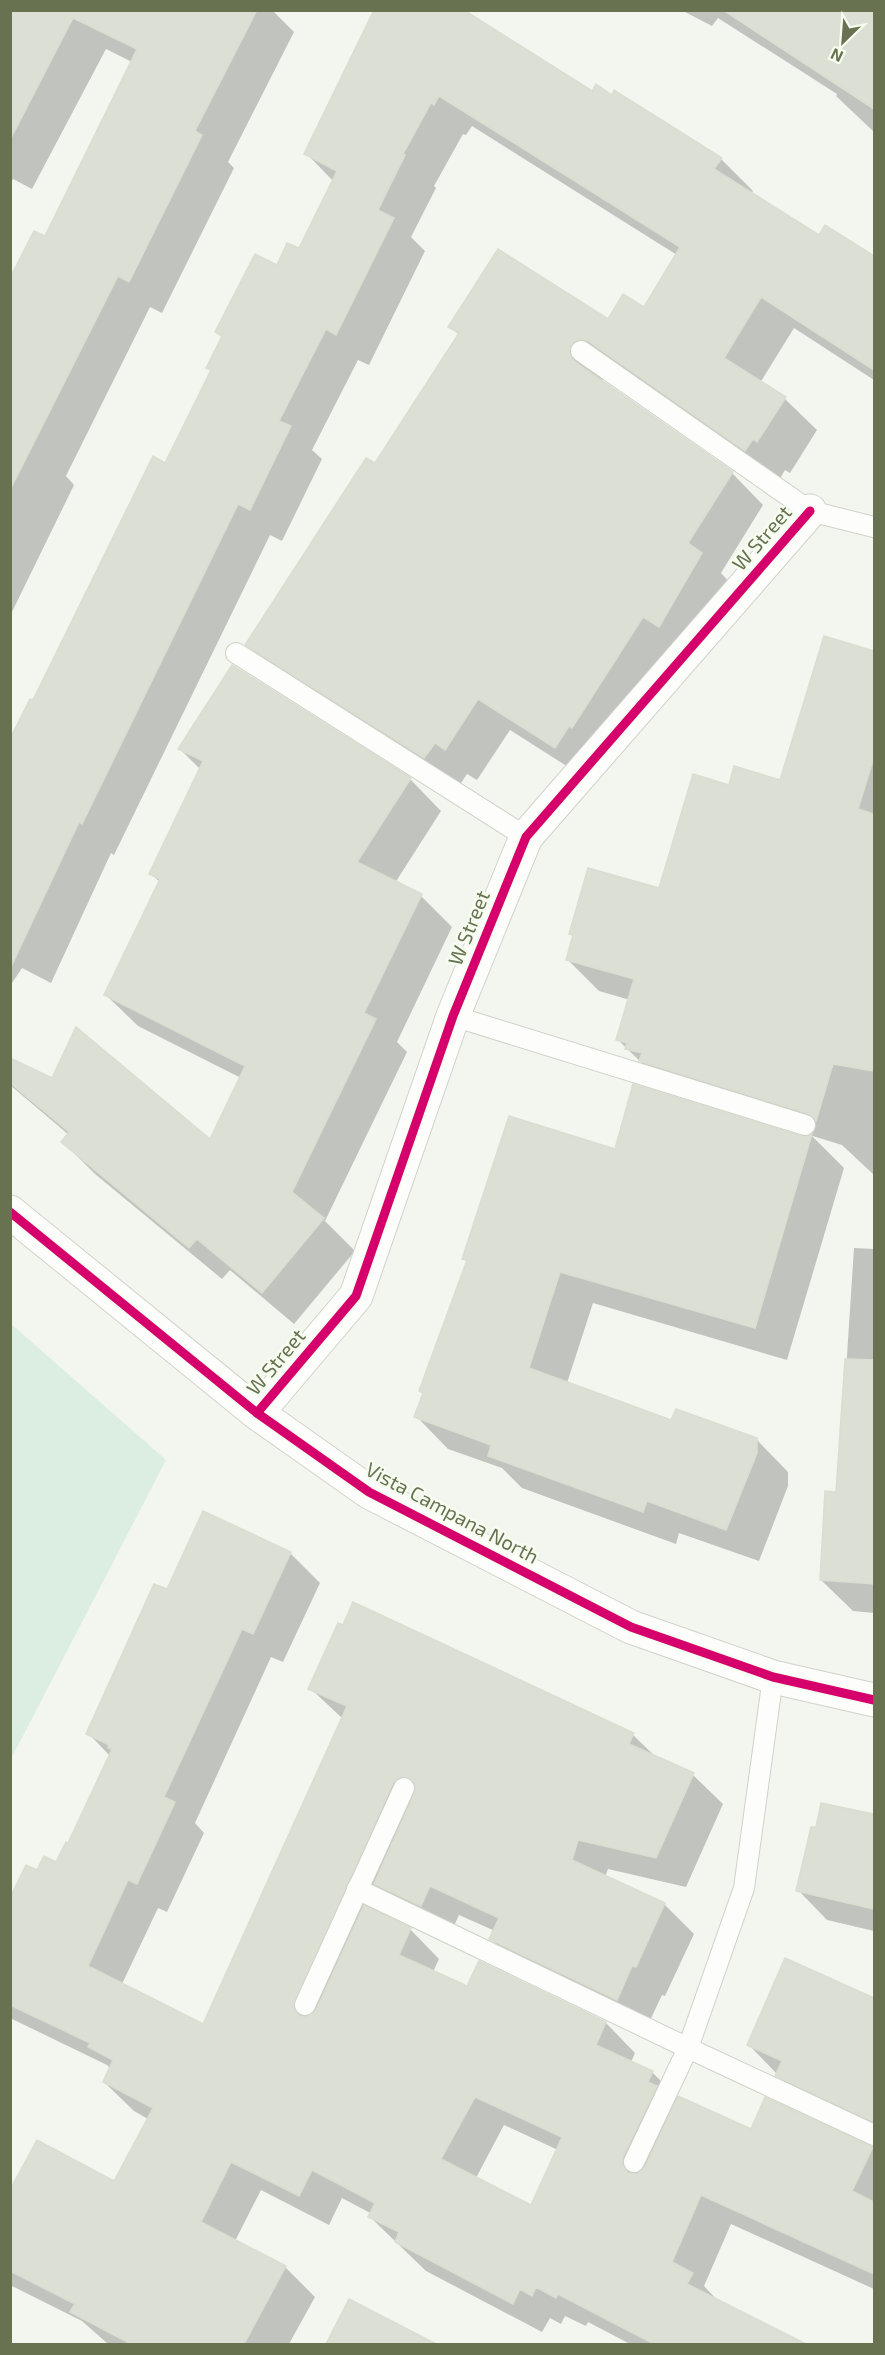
<svg xmlns="http://www.w3.org/2000/svg" width="885" height="2355" font-family="'Exo 2',sans-serif">
<style>
.green{fill:#dcede2}
.shadow{fill:#0003;fill-rule:evenodd}
.building{fill:#dbdfd4;stroke:#d9ded1;stroke-width:1.5;fill-rule:evenodd}
.lines{fill:none;stroke-linecap:round;stroke-linejoin:round}
.lane-casing{stroke:#cfd3c9;stroke-width:22}
.street-casing{stroke:#cfd3c9;stroke-width:35}
.secondary-casing{stroke:#d0d4ca;stroke-width:35}
.lane{stroke:#fdfefc;stroke-width:20}
.street{stroke:#fdfefc;stroke-width:33}
.secondary{stroke:#fdfefc;stroke-width:33}
.cycleway-casing{stroke:#f6fdf0;stroke-width:13}
.cycleway{stroke:#d6006c;stroke-width:9}
.labels{text-anchor:middle;stroke-width:5;stroke-linejoin:round;paint-order:stroke}
.street-label{font-size:20px;fill:#687251;stroke:#f6fdf0}
</style>
<rect width="100%" height="100%" fill="#f2f6ee"/>
<!-- green -->
<polygon class="green" points="11,1324 166,1460 11,1759"/>
<!-- shadow -->
<g class="shadow">
<polygon points="10,10 272,10 294,32 228,162 234,168 162,313 150,307 66,476 74,485 11,614 10,280 46,238 132,62 106,49 32,189 13,179 10,185"/>
<polygon points="376,10 592,93 721,159 753,191 751,194 819,237 826,227 874,258 874,380 794,328 760,383 785,399 817,430 790,473 785,470 778,482 607,372 601,382 732,473 763,505 721,573 733,586 587,779 510,730 477,780 467,774 457,789 279,676 247,645 375,465 459,335 450,326 608,321 644,309 677,255 472,126 466,135 463,134 434,186 436,188 411,237 425,251 369,365 358,360 312,450 322,459 282,541 270,535 114,855 111,853 51,983 22,968 10,986 10,743 166,465 212,371 208,367 223,338 217,332 277,267 299,250 334,182 306,153"/>
<polygon points="681,10 874,10 874,132 836,96 837,94 718,18 712,26"/>
<polygon points="825,638 874,652 874,1175 842,1145 673,1093 618,1040 630,1000 599,991 567,959 574,937 571,933 660,890 730,787 781,782"/>
<polygon points="180,749 410,779 441,811 395,883 421,896 452,927 397,1042 407,1052 325,1221 355,1251 294,1324 230,1270 222,1279 95,1174 63,1142 69,1135 10,1085 10,1060 52,1080 211,1142 241,1078 138,1026 106,995 160,882 151,874 201,770"/>
<polygon points="812,1136 844,1168 787,1360 593,1303 567,1383 672,1422 756,1439 788,1472 788,1486 759,1561 679,1533 676,1544 522,1488 502,1468 448,1449 416,1416 468,1262 464,1258 616,1151"/>
<polygon points="854,1248 874,1249 874,1613 853,1611 821,1580 838,1493"/>
<path d="M290 1553 320 1583 283 1662 271 1657 195 1823 204 1833 167 1912 158 1908 122 1984 204 2026 343 1719 310 1688 354 1604 633 1735 657 1758 693 1775 723 1804 686 1887 608 1869 605 1877 664 1904 694 1934 665 1996 662 1995 646 2029 520 1968 491 1939 495 1931 459 1915 450 1935 386 1894 377 1914 410 1929 439 1959 433 1972 468 1988 480 1963 606 2023 635 2053 631 2062 652 2072 678 2098 752 2131 874 2148V2289L731 2224 704 2286 720 2303 803 2344H630L588 2322 586 2326 565 2316 561 2324 550 2318 542 2332 426 2271 370 2217 372 2214 342 2198 329 2225 261 2190 235 2241 285 2267 315 2297 289 2344H108L82 2321 10 2285V2194L114 2183 148 2119 134 2111 104 2082 111 2069 107 2065 10 2018V1903L38 1872 57 1864 69 1845 110 1756 88 1733 168 1591ZM504 2125 558 2150 532 2207 476 2178Z"/>
<polygon points="823,1804 874,1816 874,1931 827,1920 798,1890"/>
<polygon points="786,1960 874,2000 874,2137 807,2105 749,2045"/>
<polygon points="350,2301 412,2334 423,2344 328,2344"/>
</g>
<!-- building -->
<g class="building">
<polygon points="10,10 257,10 195,131 202,135 129,282 118,276 10,490 10,278 34,231 45,236 137,49 73,18 10,140"/>
<polygon points="374,10 464,10 592,91 596,84 612,95 614,90 722,158 714,169 819,235 825,225 874,256 874,370 761,297 724,358 786,397 757,442 753,439 745,451 588,341 581,339 572,344 569,351 574,361 733,472 688,543 702,553 659,627 643,617 572,728 569,726 555,748 478,699 445,750 435,743 424,758 245,645 366,458 375,463 459,333 448,327 498,249 608,319 623,294 644,307 680,247 439,96 434,105 431,103 403,154 405,155 378,210 394,218 336,335 326,329 279,421 291,426 250,510 238,504 82,824 79,822 10,969 10,739 30,699 33,700 153,456 165,463 211,370 206,368 222,336 215,332 255,254 277,265 287,243 299,248 337,171 304,154"/>
<polygon points="723,10 874,10 874,109"/>
<polygon points="824,636 874,651 874,757 858,809 874,814 874,1071 833,1064 816,1121 809,1114 639,1061 642,1053 625,1049 627,1043 616,1040 634,979 566,960 573,935 569,934 588,868 659,888 693,774 729,785 734,766 780,780"/>
<polygon points="232,665 411,778 357,862 422,894 364,1013 376,1019 292,1192 324,1218 262,1293 197,1239 189,1248 61,1142 69,1132 10,1083 10,1058 52,1078 76,1027 210,1139 245,1066 104,995 160,879 149,874 203,761 178,749"/>
<polygon points="633,1084 801,1136 812,1134 755,1328 560,1272 529,1368 671,1420 676,1409 757,1438 757,1453 726,1530 647,1501 643,1512 488,1456 491,1445 414,1417 423,1393 419,1391 467,1260 462,1259 509,1116 615,1149"/>
<polygon points="845,1359 874,1360 874,1584 820,1580 825,1491 836,1492"/>
<path d="M203 1511 291 1552 253 1634 242 1629 164 1797 175 1802 137 1884 128 1880 88 1966 203 2024 347 1706 308 1689 338 1623 343 1625 353 1602 634 1733 629 1744 694 1773 656 1858 578 1840 572 1860 665 1903 636 1967 632 1966 617 2000 489 1939 499 1918 430 1886 421 1906 374 1884 415 1792 414 1782 403 1776 393 1783 293 2007 300 2016 306 2017 316 2010 364 1905 411 1928 399 1955 467 1986 479 1961 606 2022 596 2045 653 2071 648 2082 657 2086 623 2157 622 2164 628 2173 636 2174 645 2167 678 2096 751 2129 765 2097 873 2147 852 2191 874 2202V2274L701 2195 672 2262 693 2273 687 2284 806 2344H654L558 2294 556 2298 536 2287 532 2296 520 2289 513 2304 395 2242 399 2232 368 2217 375 2203 312 2170 299 2196 231 2162 201 2222 286 2266 244 2344H131L70 2312 75 2304 10 2271V2190L37 2140 114 2181 153 2108 103 2082 113 2060 88 2047 90 2043 10 2005V1898L26 1865 37 1870 44 1856 56 1862 66 1842 68 1843 112 1749 108 1748 109 1745 86 1734 154 1584 167 1589ZM475 2097 562 2137 531 2205 441 2159Z"/>
<polygon points="821,1803 874,1814 874,1909 796,1891 811,1827 816,1827"/>
<polygon points="785,1958 874,1998 874,2122 775,2076 782,2061 747,2045"/>
<polygon points="349,2299 436,2344 326,2344"/>
</g>
<g class="lines">
<!-- lane casing -->
<g class="lane-casing">
<g id="lane">
<polyline points="581,351 810,511 874,527"/>
<polyline points="236,653 526,837"/>
<polyline points="453,1016 805,1125"/>
<polyline points="357,1889 688,2048 744,1888 773,1677"/>
<polyline points="305,2005 404,1788"/>
<polyline points="634,2162 688,2048 874,2135"/>
</g>
</g>
<!-- street casing -->
<g class="street-casing">
<polyline id="street" points="257,1413 356,1296 453,1016 526,837 810,511"/>
</g>
<!-- secondary casing -->
<g class="secondary-casing">
<polyline id="secondary" points="10,1212 257,1413 369,1492 631,1627 773,1677 874,1700"/>
</g>
<!-- lane -->
<use href="#lane" class="lane"/>
<!-- street -->
<use href="#street" class="street"/>
<!-- secondary -->
<use href="#secondary" class="secondary"/>
<!-- cycleway casing -->
<g class="cycleway-casing">
<g id="cycleway">
<polyline points="10,1212 257,1413 369,1492 631,1627 773,1677 874,1700"/>
<polyline points="257,1413 356,1296 453,1016 526,837 810,511"/>
</g>
</g>
<!-- cycleway -->
<use href="#cycleway" class="cycleway"/>
</g>
<g class="labels">
<!-- street labels -->
<g class="street-label">
<text transform="translate(762 538) rotate(-49)" y="7">W Street</text>
<text transform="translate(469 928) rotate(-68)" y="7">W Street</text>
<text transform="translate(276 1362) rotate(-50)" y="7">W Street</text>
<text transform="translate(452 1513) rotate(28)" y="7">Vista Campana North</text>
</g>
</g>
<!-- border -->
<rect width="885" height="2355" fill="none" stroke="#687251" stroke-width="24"/>
<!-- north arrow -->
<g transform="translate(843 42) rotate(205)" stroke="#f6fdf0" stroke-width="4.5" paint-order="stroke">
<path d="M0-4.5L10 22L0 15L-10 22Z" fill="#687251"/>
<text y="-9" font-size="16" font-weight="bold" text-anchor="middle" fill="#687251">N</text>
</g>
</svg>
